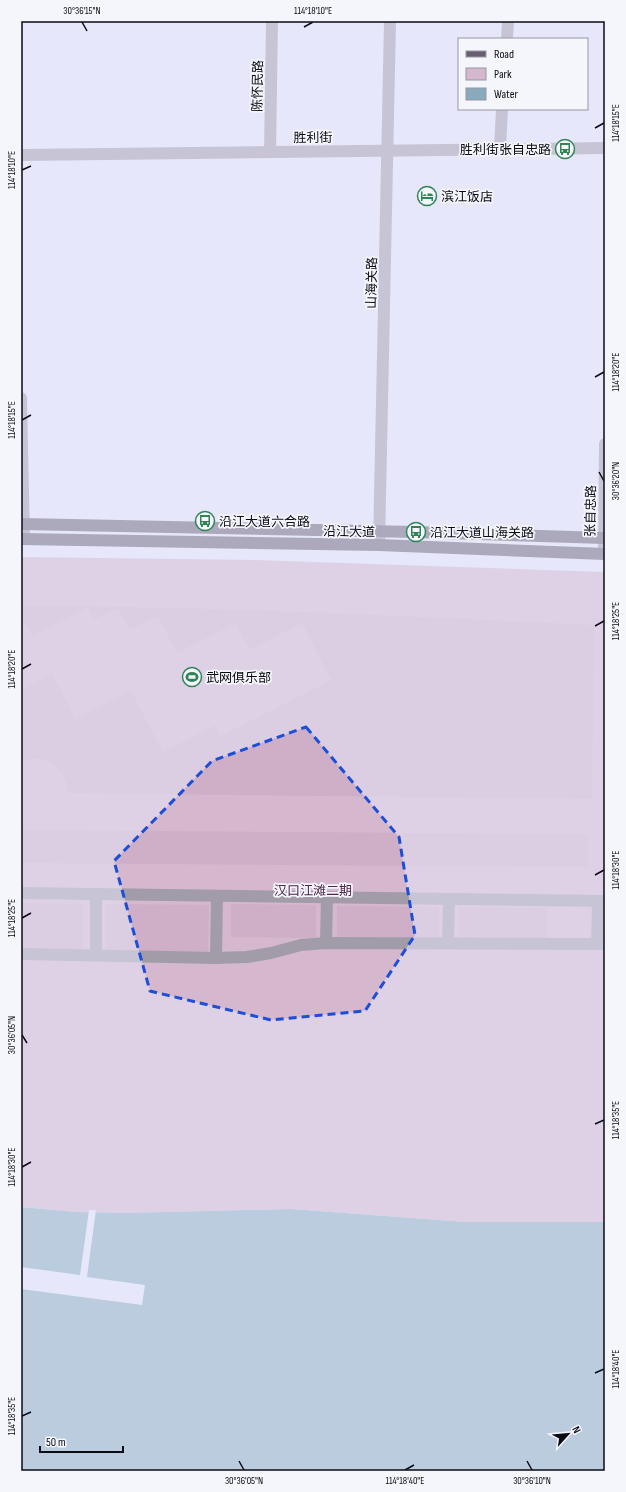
<svg xmlns="http://www.w3.org/2000/svg" width="626" height="1492" font-family="'Sofia Sans Condensed','Noto Sans SC',sans-serif">
<style>
.green{fill:#d5b7ce}
.forest{fill:#ceafc7}
.water{fill:#87aabd}
.pier{fill:#e6e7fa}
.lines{fill:none;stroke-linecap:round;stroke-linejoin:round}
.minor{stroke:#a29ca8;stroke-width:12}
.major{stroke:#685d72;stroke-width:12}
.marked{fill:none;stroke:#1d4ed8;stroke-width:3;stroke-dasharray:8 5;stroke-linejoin:round}
.ticks{fill:none;stroke:#0b0b15;stroke-width:1.5}
.labels{text-anchor:middle;stroke-width:3.5;stroke-linejoin:round;paint-order:stroke}
.street-label{font-size:13px;fill:#0b0b15;stroke:#f5f5fc}
.poi-label{font-size:13px;fill:#0b0b15;stroke:#f5f5fc;text-anchor:start}
.park-label{font-size:13px;fill:#4f2647;stroke:#f5f5fc}
.neatline{fill:none;stroke:#0b0b15;stroke-width:1.5}
.ticks-label{font-size:10px;text-anchor:middle;fill:#0b0b15}
</style>
<rect width="100%" height="100%" fill="#e6e7fa"/>
<!-- green -->
<polygon class="green" points="21,557 256,560 605,572 605,1222 465,1222 291,1209 127,1213 76,1212 21,1207"/>
<!-- forest -->
<g class="forest">
<path d="M21 606C212 606 403 616 594 625L592 799 68 793C66 767 46 753 21 761V690L52 674 75 719 131 691 163 752 215 725 221 736 331 680 302 623 250 650 236 623 177 653 158 616 130 630 118 608 94 620 88 607 32 636 21 614Z"/>
<polygon points="21,830 588,834 588,867 21,863"/>
<polygon points="21,903 83,904 83,950 21,950"/>
<polygon points="106,904 209,905 208,952 106,951"/>
<polygon points="231,904 316,905 316,938 231,937"/>
<polygon points="337,906 439,907 439,939 337,938"/>
<polygon points="459,907 547,908 547,940 459,939"/>
</g>
<!-- water -->
<polygon class="water" points="21,1207 76,1212 127,1213 291,1209 465,1222 605,1222 605,1471 21,1471"/>
<!-- pier -->
<polygon class="pier" points="89,1210 96,1210 87,1277 145,1285 142,1305 21,1289 21,1267 80,1275"/>
<g class="lines">
<!-- minor -->
<g class="minor">
<polyline points="507,39 508,21"/>
<polyline points="500,149 502,109"/>
<polyline points="270,152 272,21"/>
<polyline points="21,155 605,148"/>
<polyline points="21,398 24,539"/>
<polyline points="379,545 390,21"/>
<polyline points="604,554 605,444"/>
<polyline points="21,893 605,901"/>
<polyline points="326,943 327,897"/>
<polyline points="448,943 449,899"/>
<polyline points="597,944 598,901"/>
<polyline points="21,954 216,958 247,957 271,953 301,945 326,943 605,944"/>
<polyline points="96,955 96,894"/>
<polyline points="216,958 217,896"/>
</g>
<!-- major -->
<g class="major">
<polyline points="21,524 416,532 605,538"/>
<polyline points="21,539 379,545 605,554"/>
</g>
</g>
<!-- marked area -->
<path d="M0 0H626V1492H0ZM306 727 399 837 415 935 365 1011 271 1020 150 991 114 861 212 761Z" fill="#e6e7fa" fill-opacity=".55" fill-rule="evenodd"/>
<path class="marked" d="M306 727 399 837 415 935 365 1011 271 1020 150 991 114 861 212 761Z"/>
<!-- ticks -->
<path class="ticks" d="M82 22 87 31M304 27 313 22M595 128 604 123M22 170 31 166M595 377 604 372M22 420 31 415M599 472 604 481M595 626 604 621M22 669 31 664M595 875 604 870M22 918 31 913M22 1035 27 1043M595 1124 604 1120M22 1167 31 1162M595 1373 604 1369M22 1416 31 1412M239 1461 244 1470M527 1461 532 1470M405 1470 414 1465"/>
<!-- icons -->
<defs>
<g id="bus-ring" transform="scale(1)"><circle r="9.5" fill="#f5f5fc" stroke="#318455" stroke-width="1.5"/><path d="M-5-6H5V4H4V6H2V4H-2V6H-4V4H-5ZM-3.5-4V0h7V-4ZM-3.5 1.2v1.5H-2V1.2ZM2 1.2v1.5H3.5V1.2Z" fill="#318455"/></g>
<g id="hotel-ring" transform="scale(1)"><circle r="9.5" fill="#f5f5fc" stroke="#318455" stroke-width="1.5"/><path d="M-6-4.5h1.5V1H6V5H4.5V3h-9V5H-6ZM-4 0a1.8 1.8 0 1 1 3.6 0ZM.5 0V-2.5h3Q6-2.5 6 0Z" fill="#318455"/></g>
<g id="stadium-ring" transform="scale(1)"><circle r="9.5" fill="#f5f5fc" stroke="#318455" stroke-width="1.5"/><path d="M0-5a6.5 5 0 1 0 0 10a6.5 5 0 1 0 0-10ZM-3.5-1.8h7v3.6h-7Z" fill="#318455"/></g>
</defs>
<g fill-rule="evenodd">
<use href="#bus-ring" x="565" y="149"/>
<use href="#hotel-ring" x="427" y="196"/>
<use href="#bus-ring" x="205" y="521"/>
<use href="#bus-ring" x="416" y="532"/>
<use href="#stadium-ring" x="192" y="677"/>
</g>
<g class="labels">
<!-- street labels -->
<g class="street-label">
<text transform="translate(257 86) rotate(-89)" y="5">陈怀民路</text>
<text transform="translate(313 137) rotate(-1)" y="5">胜利街</text>
<text transform="translate(371 283) rotate(-89)" y="5">山海关路</text>
<text transform="translate(590 511) rotate(-89)" y="5">张自忠路</text>
<text transform="translate(349 531) rotate(1)" y="5">沿江大道</text>
</g>
<!-- poi labels -->
<g class="poi-label">
<text x="551" y="154" text-anchor="end">胜利街张自忠路</text>
<text x="441" y="201">滨江饭店</text>
<text x="219" y="526">沿江大道六合路</text>
<text x="430" y="537">沿江大道山海关路</text>
<text x="206" y="682">武网俱乐部</text>
</g>
<!-- park labels -->
<g class="park-label">
<text x="313" y="895">汉口江滩二期</text>
</g>
</g>
<!-- border -->
<rect width="626" height="1492" fill="none" stroke="#f5f5fc" stroke-width="44"/>
<!-- legend -->
<rect x="458" y="38" width="130" height="72" fill="#f5f5fc" stroke="#9797a0"/>
<rect x="466" y="51" width="20" height="6" fill="#685d72" stroke="#9797a0"/>
<text x="494" y="58" font-size="12" fill="#0b0b15">Road</text>
<rect x="466" y="68" width="20" height="12" fill="#d5b7ce" stroke="#9797a0"/>
<text x="494" y="78" font-size="12" fill="#0b0b15">Park</text>
<rect x="466" y="88" width="20" height="12" fill="#87aabd" stroke="#9797a0"/>
<text x="494" y="98" font-size="12" fill="#0b0b15">Water</text>
<!-- north arrow -->
<g transform="translate(568 1434) rotate(63)" stroke="#f5f5fc" stroke-width="3" paint-order="stroke">
<path d="M0-3L7 15L0 10L-7 15Z" fill="#0b0b15"/>
<text y="-6" font-size="11" font-weight="bold" text-anchor="middle" fill="#0b0b15">N</text>
</g>
<!-- scale -->
<path d="M40 1446v6h83v-6" fill="none" stroke="#0b0b15" stroke-width="2"/>
<text x="46" y="1446" font-size="12" fill="#0b0b15" stroke="#f5f5fc" stroke-width="3" paint-order="stroke">50 m</text>
<rect x="22" y="22" width="582" height="1448" class="neatline"/>
<g class="ticks-label">
<text x="82" y="14">30°36'15"N</text>
<text x="313" y="14">114°18'10"E</text>
<text transform="translate(615 123) rotate(-90)" y="4">114°18'15"E</text>
<text transform="translate(11 170) rotate(-90)" y="4">114°18'10"E</text>
<text transform="translate(615 372) rotate(-90)" y="4">114°18'20"E</text>
<text transform="translate(11 420) rotate(-90)" y="4">114°18'15"E</text>
<text transform="translate(615 481) rotate(-90)" y="4">30°36'20"N</text>
<text transform="translate(615 621) rotate(-90)" y="4">114°18'25"E</text>
<text transform="translate(11 669) rotate(-90)" y="4">114°18'20"E</text>
<text transform="translate(615 870) rotate(-90)" y="4">114°18'30"E</text>
<text transform="translate(11 918) rotate(-90)" y="4">114°18'25"E</text>
<text transform="translate(11 1035) rotate(-90)" y="4">30°36'05"N</text>
<text transform="translate(615 1120) rotate(-90)" y="4">114°18'35"E</text>
<text transform="translate(11 1167) rotate(-90)" y="4">114°18'30"E</text>
<text transform="translate(615 1369) rotate(-90)" y="4">114°18'40"E</text>
<text transform="translate(11 1416) rotate(-90)" y="4">114°18'35"E</text>
<text x="244" y="1484">30°36'05"N</text>
<text x="405" y="1484">114°18'40"E</text>
<text x="532" y="1484">30°36'10"N</text>
</g>
</svg>
